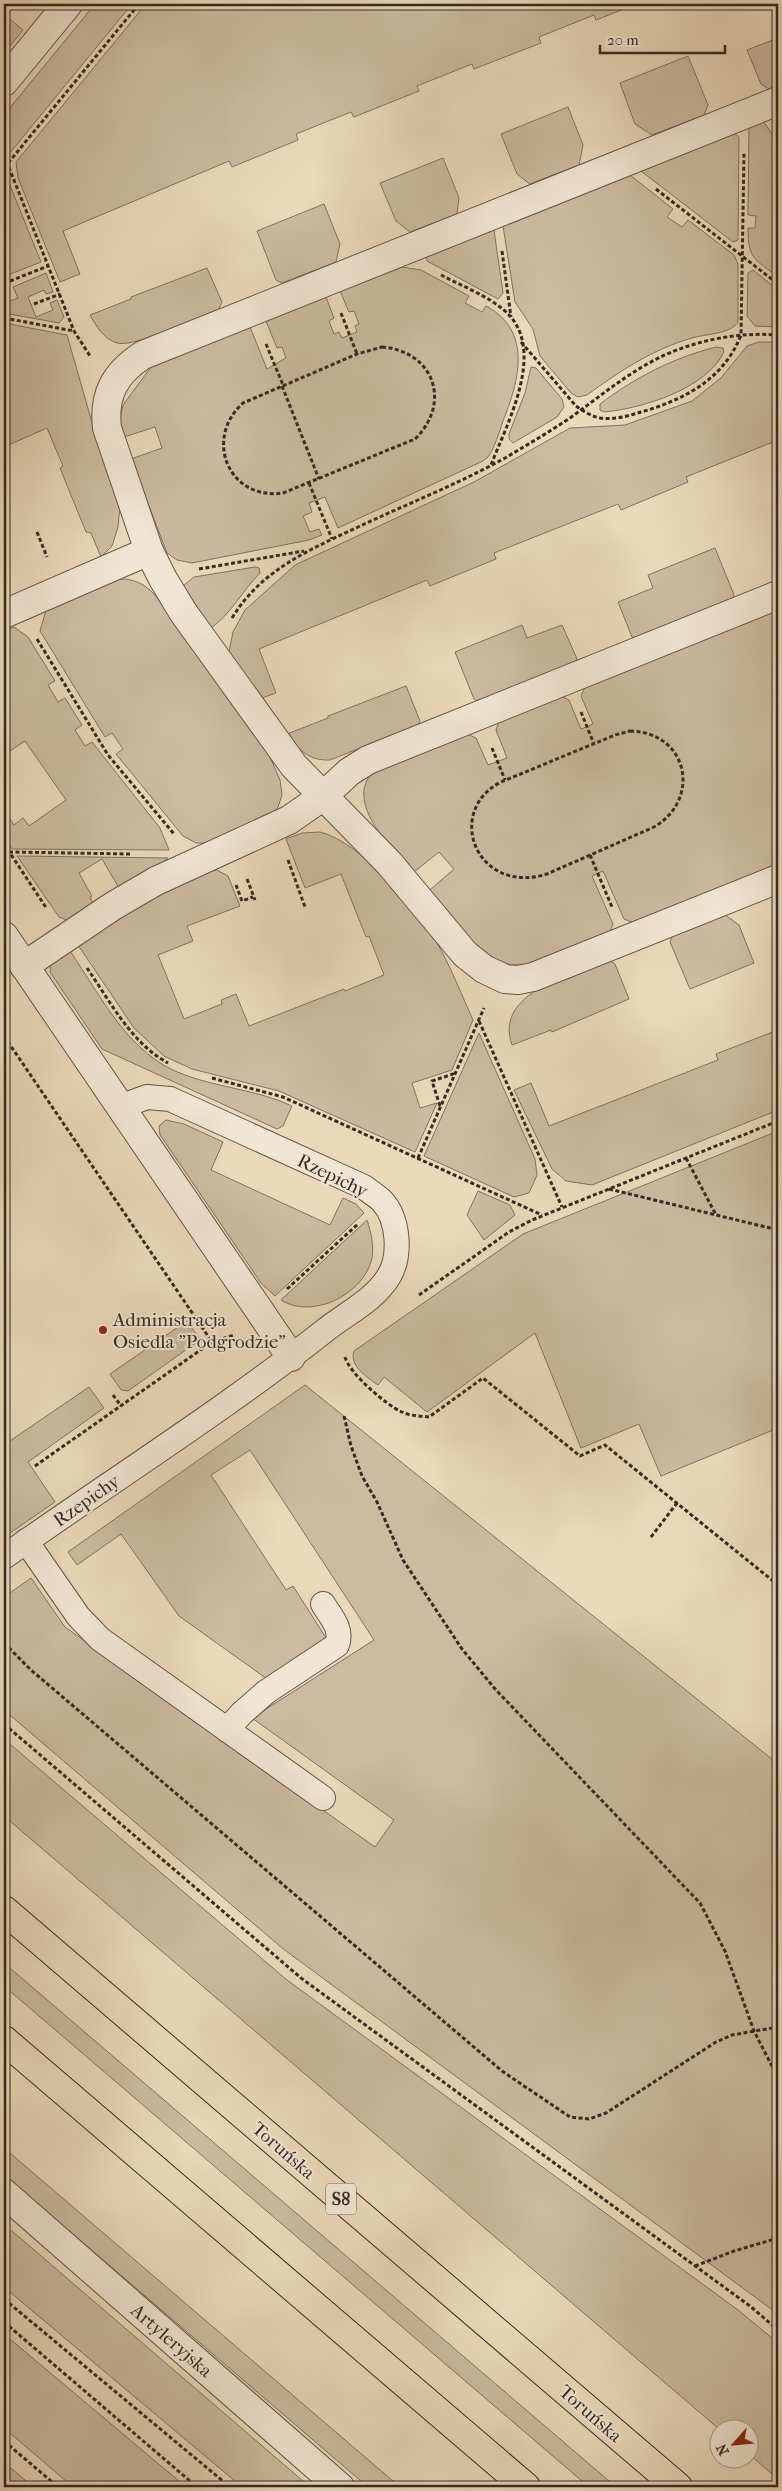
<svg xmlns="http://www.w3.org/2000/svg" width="782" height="2491" font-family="'IM FELL French Canon',serif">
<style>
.green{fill:#cbbba1;stroke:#807261}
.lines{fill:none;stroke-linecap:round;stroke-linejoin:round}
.service-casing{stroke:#625648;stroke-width:26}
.minor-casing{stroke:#625648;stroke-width:30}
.motorway-casing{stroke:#342a21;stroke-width:30}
.path{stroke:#342a21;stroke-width:3;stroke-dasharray:4 2.5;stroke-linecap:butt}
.service{stroke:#f1e6d3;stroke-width:24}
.minor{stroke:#f1e6d3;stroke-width:28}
.motorway{stroke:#ead9bb;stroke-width:28}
.poi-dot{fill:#8f2418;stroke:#f1e6d3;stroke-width:2}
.labels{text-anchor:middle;stroke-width:4;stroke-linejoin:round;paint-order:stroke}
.shield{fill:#f1e6d3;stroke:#6d6256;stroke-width:1}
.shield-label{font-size:18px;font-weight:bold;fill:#342a21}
.street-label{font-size:19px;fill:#342a21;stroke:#f1e6d3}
.poi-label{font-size:19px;fill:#342a21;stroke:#f1e6d3;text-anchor:start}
</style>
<rect width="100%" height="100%" fill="#ead9bb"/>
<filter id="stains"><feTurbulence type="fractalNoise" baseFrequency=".004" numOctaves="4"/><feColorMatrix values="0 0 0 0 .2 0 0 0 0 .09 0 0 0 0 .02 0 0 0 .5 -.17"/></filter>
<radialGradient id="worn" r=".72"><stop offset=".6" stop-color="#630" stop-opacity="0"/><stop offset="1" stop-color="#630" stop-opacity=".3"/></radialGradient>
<!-- green -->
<g class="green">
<polygon points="95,4 132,4 9,154 4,141 4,115"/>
<polygon points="146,4 637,4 596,20 594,15 539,37 541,43 474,69 472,64 417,86 419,91 354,117 351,112 296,134 298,140 232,167 229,161 63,231 80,274 60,282 18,178 16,162"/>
<polygon points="4,14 23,30 4,53"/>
<polygon points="778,38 778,85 769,89 761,84 747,50"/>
<polygon points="688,56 708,105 704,115 652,135 635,124 620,83"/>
<polygon points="568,107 583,145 579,165 530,184 517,174 501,134"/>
<path d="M764 122 778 143V277C755 259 748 260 748 228H755L756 216 748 215 749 127Z"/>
<polygon points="734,133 739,137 738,240 733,242 641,171"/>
<polygon points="443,158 459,198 457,214 410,232 396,221 380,183"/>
<path d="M630 175 673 209 667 217 682 227 688 220 734 255 738 264V322C731 334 705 334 692 338 653 349 620 371 587 395L578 397 571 393 540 356 533 329 515 302 503 226Z"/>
<polygon points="4,181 9,183 41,262 8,275 4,264"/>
<polygon points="324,204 340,244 336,262 282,283 276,280 257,231"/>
<polygon points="494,230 503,293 498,299 427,261 426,257"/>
<path d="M402 267 421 270 469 296 465 303 482 312 486 306C533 331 519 381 503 421 499 433 495 447 488 457L483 461 338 528 325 497 309 503 312 512 303 516 310 532 319 529 322 535 309 540 192 563 177 560 167 553 131 459 162 448 155 427 124 437 119 424 123 405 151 367 250 327 267 369 286 358 282 347 277 348 266 321 326 297 334 318 329 321 334 334 339 332 342 338 357 332 355 326 359 324 354 311 349 312 340 291Z"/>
<path d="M207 268 222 302 219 309C198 317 135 348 117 343 104 339 96 326 90 315L131 299V297Z"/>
<polygon points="753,270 778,290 778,327 755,326 747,316 748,273"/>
<polygon points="46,273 53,292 46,294 44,290 28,297 36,317 53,310 50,303 57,300 64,317 59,323 4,313 4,303 18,298 13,287"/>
<polygon points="4,323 67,335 95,433 120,506 118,527 112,546 101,557 91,533 86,532 60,468 63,466 47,428 4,447"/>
<polygon points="759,342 778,342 778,440 686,477 688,482 621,510 618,504 494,553 496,559 430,586 427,580 259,649 276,693 262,698 229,652 233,632 245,610 295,565 474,482 570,428 625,425 692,401 721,378 747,346"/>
<path d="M716 347 723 348 724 352C706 389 643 408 605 412L600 410V404C636 377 673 358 716 347Z"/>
<polygon points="531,367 536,368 562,399 564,407 557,417 513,443 509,439 509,434 525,393"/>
<polygon points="715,548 734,595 732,599 635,638 632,637 618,602 653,588 648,575"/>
<path d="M255 567 259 568 260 573C243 590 231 614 211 628L183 586 194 577Z"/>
<path d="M118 579C133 578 145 584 155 595L267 750 280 780 282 795 278 807 271 815 207 843H196L183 836 116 754 123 749 112 733 105 737 40 631 47 607Z"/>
<path d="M778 610V865L634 923 624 919 603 871 592 876 613 924 610 932 532 964C483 974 456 922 430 890L454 869 439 852 414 872C395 852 344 804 372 773L467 734 476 738 488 765 507 758 496 730 499 721 561 696 569 700 581 729 593 724 581 696 585 687Z"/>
<polygon points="522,625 527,638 562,625 577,659 575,662 478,701 474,699 455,652"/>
<polygon points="14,627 28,637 55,681 48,685 58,702 65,698 82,725 75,730 85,746 92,742 160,828 169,850 12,849 4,836 4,810 14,825 23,818 29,826 66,800 25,741 4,755 4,630"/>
<path d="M406 686 420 721 418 725 330 760C309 761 299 750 287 734L328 718V716Z"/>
<path d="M320 832C362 842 424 915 443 954 454 975 463 998 473 1020L452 1070 412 1083 420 1108 437 1103 415 1152 279 1091 192 1069 164 1056 134 1028 78 945C104 928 188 870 217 870L228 876 240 906 187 926 193 941 158 955 184 1019 222 1004 221 1000 236 994 249 1026 344 989 345 991 384 975 369 936 366 937 341 874 305 888 286 839 302 833Z"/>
<polygon points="17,856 168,858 159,865 119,888 102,859 79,873 92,896 90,897 93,904 69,921 59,917"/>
<polygon points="724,914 739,925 754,963 690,989 670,942 673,934"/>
<path d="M70 951C101 996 129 1056 185 1075 220 1088 258 1090 292 1106L283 1126 277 1129 102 1049 50 972 51 964Z"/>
<path d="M609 960 615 964 629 999 552 1032 551 1030 512 1045C493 992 574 974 609 960Z"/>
<polygon points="778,1030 778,1110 592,1185 566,1181 552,1169 514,1090 531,1083 549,1126 718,1060 716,1054"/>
<polygon points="479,1033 535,1159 537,1175 529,1193 514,1197 424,1156"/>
<polygon points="166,1120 184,1124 223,1142 211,1170 330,1225 343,1198 356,1204 364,1213 275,1296 261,1283 160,1135 159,1126"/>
<path d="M778 1131V1428L661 1476 639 1424 581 1448 535 1333 427 1412 384 1377 378 1385C367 1377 349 1366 354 1351L523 1234Z"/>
<polygon points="478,1191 510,1205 515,1215 484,1240 467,1215"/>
<path d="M367 1220C371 1232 374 1245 372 1258 364 1294 313 1320 281 1300Z"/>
<polygon points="187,1321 199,1338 197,1342 128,1391 121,1390 110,1374"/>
<polygon points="305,1385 778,1764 778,2314 282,1948 4,1710 4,1597 31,1578 65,1627 375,1847 394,1820 252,1718 374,1640 250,1450 211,1475 286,1590 293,1586 328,1641 267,1679 179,1616 121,1534 77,1565 68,1552"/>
<polygon points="89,1387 104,1408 28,1462 55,1502 7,1535 4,1531 4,1445"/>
<polygon points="4,1739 287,1980 738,2310 778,2343 778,2479 750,2455 750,2428 719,2429 4,1816"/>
<polygon points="4,1963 616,2487 589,2487 4,1986"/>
<polygon points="4,2148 400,2487 368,2487 4,2175"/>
<polygon points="4,2226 12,2231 310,2487 242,2487 4,2287"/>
<polygon points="4,2334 186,2487 73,2487 4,2428"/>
<polygon points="4,2462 33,2487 4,2487"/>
</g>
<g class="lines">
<!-- service casing -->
<g class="service-casing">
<g id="service">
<polyline points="26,1541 78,1616 100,1639 323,1798"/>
<path d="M4 1557C110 1482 221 1412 323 1332 345 1314 374 1301 389 1276 401 1256 399 1219 382 1201 377 1196 370 1192 364 1187L170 1099 147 1097 120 1107"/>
<path d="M227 1730 241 1714 266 1692 337 1645C343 1629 331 1617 323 1604"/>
</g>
</g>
<!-- minor casing -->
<g class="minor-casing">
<g id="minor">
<polyline points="4,82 68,4"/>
<path d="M778 101 143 355C115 373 103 395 107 428L149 551 163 579 183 612 294 766 389 863 465 954 484 969 505 979 518 980 533 977 778 879"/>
<polyline points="4,614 149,551"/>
<polyline points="4,936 291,1357"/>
<polyline points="24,966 113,906 156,881 289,820 322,797 349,772 368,760 778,595"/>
<polyline points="4,2193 340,2487"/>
</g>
</g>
<!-- motorway casing -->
<g class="motorway-casing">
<g id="motorway">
<polyline points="4,1910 678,2487"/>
<polyline points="4,2040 526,2487"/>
</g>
</g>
<!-- path -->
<g class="path">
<polyline points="4,155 74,331 90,356"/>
<polyline points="4,168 139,4"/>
<polyline points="656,189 778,284"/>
<polyline points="502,251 511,317"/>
<path d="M441 275C462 286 488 296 505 311 548 349 507 423 491 465"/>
<polyline points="10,281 48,266"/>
<polyline points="34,304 60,294"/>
<polyline points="341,313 357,354"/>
<polyline points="4,318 74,331"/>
<path d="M521 342 576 406C583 411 591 416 600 418 614 420 628 416 641 412 684 400 724 379 741 335L744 153"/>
<polyline points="266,344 283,385"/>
<path d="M382 347C434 351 452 403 415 439L283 493C229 501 203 439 243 403L357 354Z"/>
<polyline points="282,386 319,479"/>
<polyline points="309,483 332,539"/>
<polyline points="37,532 47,557"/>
<polyline points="199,569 304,551"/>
<path d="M232 618C261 570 309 550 358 527 407 504 458 484 505 458 527 445 549 432 570 418 602 395 631 370 667 354 702 339 741 332 778 335"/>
<polyline points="37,639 108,755 174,834"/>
<polyline points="581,712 594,744"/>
<path d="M630 731C688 732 702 799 654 827L547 874C476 896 444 811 501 782L615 735Z"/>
<polyline points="492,748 505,780"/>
<polyline points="4,844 47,909"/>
<polyline points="9,852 130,854"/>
<polyline points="590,855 612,907"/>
<polyline points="288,860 305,907"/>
<polyline points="247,879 255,900"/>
<polyline points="236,885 242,901 253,897"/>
<path d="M87 968C110 1001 131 1043 168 1063"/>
<polyline points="479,1021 562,1207"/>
<polyline points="4,1036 212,1342"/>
<polyline points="212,1078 283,1097 542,1215"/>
<polyline points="440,1106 432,1081 456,1073"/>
<polyline points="418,1158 484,1008"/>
<polyline points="686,1158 716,1215"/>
<polyline points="609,1189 778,1230"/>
<polyline points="287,1289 358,1224"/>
<polyline points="419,1295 509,1232 532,1220 778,1121"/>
<path d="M345 1357C349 1373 386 1405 402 1412 410 1416 420 1416 429 1417L483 1378 580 1456 605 1445 778 1585"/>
<polyline points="113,1395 121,1406"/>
<polyline points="344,1416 351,1446 362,1476 377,1502 403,1560 462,1649 496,1690 700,1903 725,1951 754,2031 778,2078"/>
<polyline points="35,1466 212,1342 234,1335"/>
<polyline points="651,1537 677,1503"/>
<polyline points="4,1643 31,1670 502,2071 570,2117 589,2119 606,2113 716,2042 732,2035 778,2027"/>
<polyline points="4,1724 301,1978 750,2306 778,2330"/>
<polyline points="695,2266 734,2251 778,2238"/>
<polyline points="4,2299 230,2487"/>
<polyline points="4,2322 197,2487"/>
<polyline points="4,2441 58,2487"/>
</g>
<!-- service -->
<use href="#service" class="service"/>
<!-- minor -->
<use href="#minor" class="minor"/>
<!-- motorway -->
<use href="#motorway" class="motorway"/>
</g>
<!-- markers -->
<circle class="poi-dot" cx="103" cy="1330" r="5"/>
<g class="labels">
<!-- shield labels -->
<rect class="shield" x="326" y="2183.5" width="30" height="31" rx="4"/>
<g class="shield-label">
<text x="341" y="2205">S8</text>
</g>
<!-- street labels -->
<g class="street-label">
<text transform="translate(333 1175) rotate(26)" y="7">Rzepichy</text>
<text transform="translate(86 1500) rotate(-35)" y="7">Rzepichy</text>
<text transform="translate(284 2150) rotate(41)" y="7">Toruńska</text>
<text transform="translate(172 2340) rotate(41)" y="7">Artyleryjska</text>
<text transform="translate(591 2413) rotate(41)" y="7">Toruńska</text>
</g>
<!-- poi labels -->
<g class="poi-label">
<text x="113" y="1326">Administracja<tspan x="113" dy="22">Osiedla "Podgrodzie"</tspan></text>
</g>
</g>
<!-- margin -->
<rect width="782" height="2491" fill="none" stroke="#ead9bb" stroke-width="20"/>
<rect x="5" y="5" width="772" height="2481" fill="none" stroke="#342a21" stroke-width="2.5"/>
<rect x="10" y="10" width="762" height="2471" fill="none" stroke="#342a21"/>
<!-- north arrow -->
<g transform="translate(734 2444) rotate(243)"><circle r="24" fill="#f1e6d3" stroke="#a59b8c"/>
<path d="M0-4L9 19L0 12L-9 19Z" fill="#8f2418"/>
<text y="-8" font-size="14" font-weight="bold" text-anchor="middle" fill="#342a21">N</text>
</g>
<!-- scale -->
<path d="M600 45v8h125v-8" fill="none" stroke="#342a21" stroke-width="2.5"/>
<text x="607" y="45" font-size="15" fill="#342a21" stroke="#f1e6d3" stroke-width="4" paint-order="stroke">20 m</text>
<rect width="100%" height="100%" filter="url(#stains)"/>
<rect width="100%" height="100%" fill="url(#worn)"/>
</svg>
